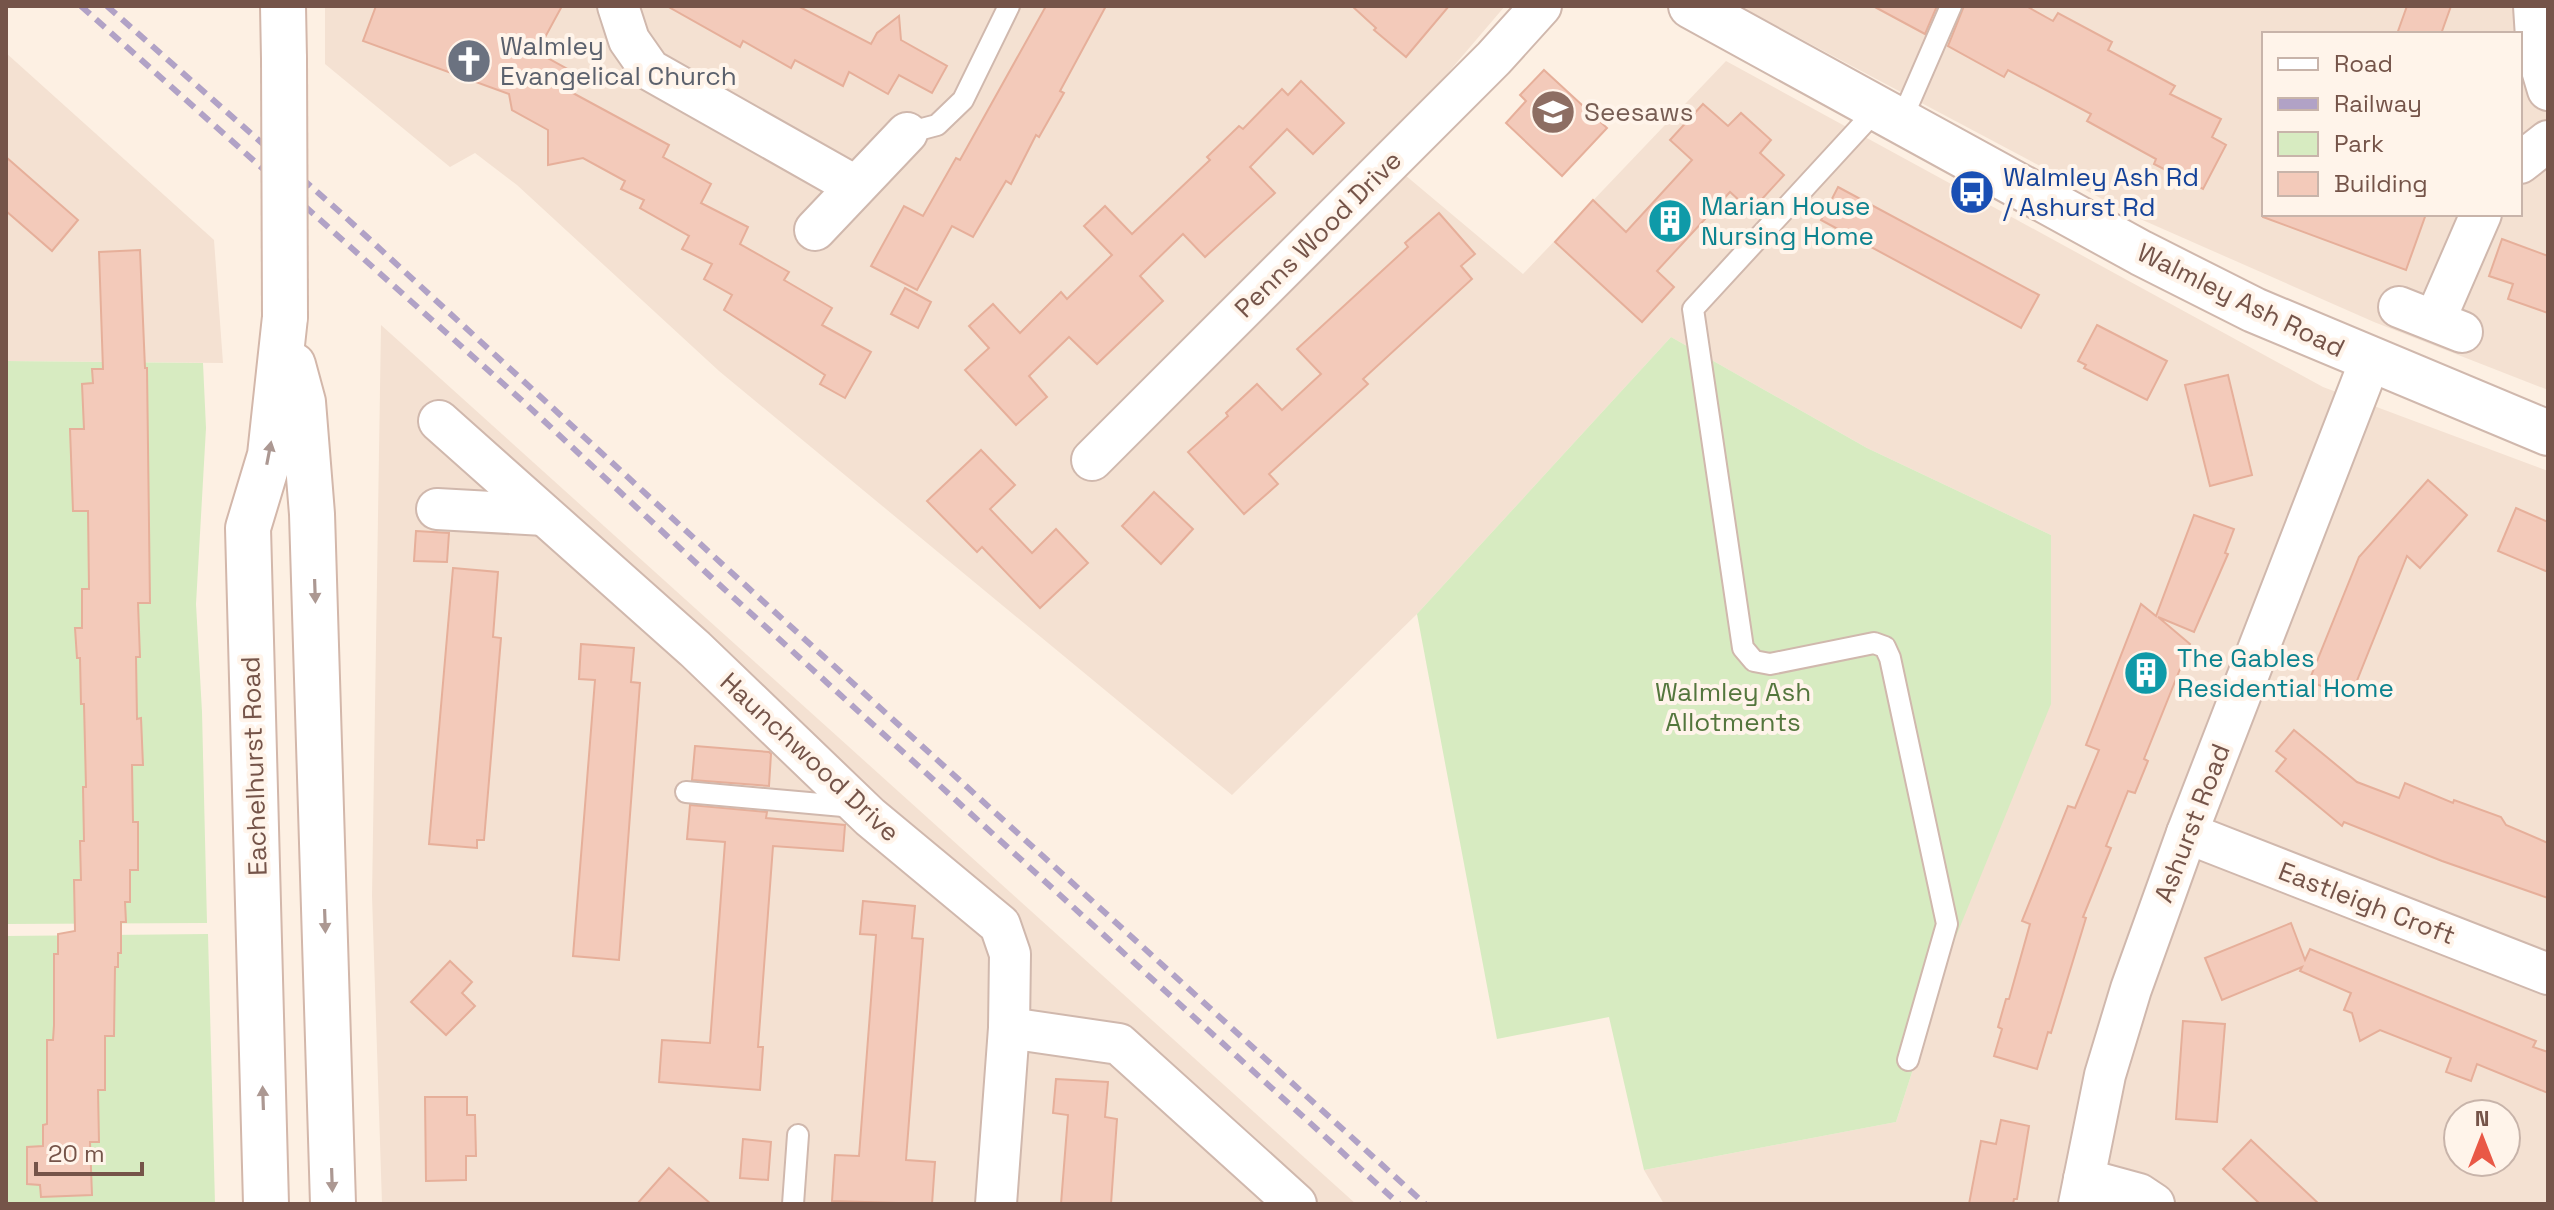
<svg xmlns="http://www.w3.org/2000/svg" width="2554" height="1210" font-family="'Space Grotesk',sans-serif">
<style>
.residential{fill:#f4e1d2;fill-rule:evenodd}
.green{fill:#d7ebc1}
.building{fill:#f3caba;stroke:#e6af9a;stroke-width:2}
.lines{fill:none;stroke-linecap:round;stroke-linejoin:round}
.service-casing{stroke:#d0b8ad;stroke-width:24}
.minor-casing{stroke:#d0b8ad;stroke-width:44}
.tertiary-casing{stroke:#d0b8ad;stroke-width:48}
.secondary-casing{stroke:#d3b7aa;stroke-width:48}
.service{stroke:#fff;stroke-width:20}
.minor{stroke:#fff;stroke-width:40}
.tertiary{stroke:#fff;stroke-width:44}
.secondary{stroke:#fff;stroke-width:44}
.rail{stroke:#b1a2c6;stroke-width:6;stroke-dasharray:12 8;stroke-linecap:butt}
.secondary-bridge-casing{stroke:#d3b7aa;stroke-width:48;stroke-linecap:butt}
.secondary-bridge{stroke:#fff;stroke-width:44}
.oneway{fill:#ac9892}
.labels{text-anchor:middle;stroke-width:8;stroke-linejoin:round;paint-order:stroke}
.worship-label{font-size:26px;fill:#5b616d;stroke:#fff4ea;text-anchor:start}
.education-label{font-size:26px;fill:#785e54;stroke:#fff4ea;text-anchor:start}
.transit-label{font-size:26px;fill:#164399;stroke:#fff4ea;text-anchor:start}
.culture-label{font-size:26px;fill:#0d838f;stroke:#fff4ea;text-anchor:start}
.street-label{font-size:26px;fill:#755449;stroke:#fff4ea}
.park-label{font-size:26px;fill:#54763d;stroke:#fff4ea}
</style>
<rect width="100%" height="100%" fill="#fdf0e3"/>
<!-- residential -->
<g class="residential">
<path d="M325 6H1505L1430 94 1374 149 1523 274 1726 61 2323 387 2548 471V1204H1664L1644 1170 1896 1122 1955 939 2051 535 1867 448 1671 337 1417 614 1232 795 719 371 517 185 475 153 450 167 325 64ZM2458 1114H2506V1162H2458Z"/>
<path d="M1739 6H2548V390L2374 322 2138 218ZM2264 34H2520V214H2264Z"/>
<polygon points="6,53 214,240 223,363 6,361"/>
<polygon points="381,325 1356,1204 382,1204 372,896"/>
</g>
<!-- green -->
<g class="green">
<polygon points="1671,337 1867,448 2051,535 2051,704 1955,939 1896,1122 1644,1170 1609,1017 1497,1039 1417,614"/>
<polygon points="6,361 203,363 206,428 196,604 202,712 207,923 6,924"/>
<polygon points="208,934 215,1204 6,1204 6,936"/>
</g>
<!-- building -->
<g class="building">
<polygon points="376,6 562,6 537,52 580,76 571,92 669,145 663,157 711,184 701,203 748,227 740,244 789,272 784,280 832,308 822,325 871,352 845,398 820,384 825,375 724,310 732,295 704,279 712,264 682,249 689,236 640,208 644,200 621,189 625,181 583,158 548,165 548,130 512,110 509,94 363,41"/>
<polygon points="667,6 798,6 871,44 877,33 899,16 901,40 947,66 932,93 899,75 888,94 849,72 843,86 795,60 791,68 743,41 740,47"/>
<polygon points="1046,6 1106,6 1060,91 1064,93 1039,137 1036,135 1011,184 1006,181 973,237 952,226 917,290 871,266 904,206 923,216 956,158 960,160"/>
<polygon points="1352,6 1449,6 1406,57 1374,30 1376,28"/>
<polygon points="1873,6 1937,6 1925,34"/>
<polygon points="1964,6 2026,6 2053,21 2058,13 2112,42 2108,50 2175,86 2170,94 2221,119 2212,137 2226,145 2203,189 2154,164 2156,159 2087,121 2091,114 2008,70 2004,77 1948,46"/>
<polygon points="2407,6 2451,6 2441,34 2397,34"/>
<polygon points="1544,70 1607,128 1562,176 1506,123 1526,101 1520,95"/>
<polygon points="1301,81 1344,123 1313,154 1287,129 1250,167 1275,193 1205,257 1183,234 1140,276 1163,301 1097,364 1069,337 1029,376 1047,397 1016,425 965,370 989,348 969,326 993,304 1020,333 1061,292 1067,299 1112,255 1084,226 1105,206 1132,234 1210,160 1207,157 1239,126 1243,129 1282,89 1288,95"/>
<polygon points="1703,104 1728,126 1741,113 1771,140 1760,153 1784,175 1751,211 1730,192 1657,271 1674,287 1642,322 1555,242 1593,200 1626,232 1692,160 1670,140"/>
<polygon points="6,157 78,220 52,251 6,211"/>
<polygon points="1838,187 2039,295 2021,328 1821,220"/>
<polygon points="1439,213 1475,254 1461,266 1472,279 1363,379 1368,384 1269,474 1278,484 1244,514 1188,452 1228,416 1226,413 1257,384 1282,410 1321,374 1297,349 1408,247 1405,243"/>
<polygon points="2263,214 2426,214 2406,270 2263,217"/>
<polygon points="2502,239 2548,256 2548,313 2508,299 2513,284 2489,276"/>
<polygon points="140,250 145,368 147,368 150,603 138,603 140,657 136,657 137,719 141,718 143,765 132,765 133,822 138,822 138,870 130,870 130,902 125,902 126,922 121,922 121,953 118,953 118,967 115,967 114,1036 105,1036 105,1090 98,1090 99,1142 90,1142 92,1195 41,1197 40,1185 27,1184 27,1147 43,1146 43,1125 47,1124 47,1040 53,1040 54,1025 54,954 58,954 58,934 75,931 74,880 81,880 80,841 84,841 83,787 86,787 84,704 81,704 80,658 77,658 75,628 82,628 82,589 89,589 88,511 73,511 70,429 84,429 82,384 93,383 92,369 103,369 99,252"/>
<polygon points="905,288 931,302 918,328 891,314"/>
<polygon points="2097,325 2167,361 2147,400 2084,368 2086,365 2078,361"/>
<polygon points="2228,375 2252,475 2210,486 2185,385"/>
<polygon points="981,450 1015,485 990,509 1032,553 1056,529 1088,563 1040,608 982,547 977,552 927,501"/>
<polygon points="2428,480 2467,515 2420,568 2407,556 2350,698 2309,681 2359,557"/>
<polygon points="1154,492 1193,529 1161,564 1122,526"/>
<polygon points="2516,508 2548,522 2548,572 2498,551"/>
<polygon points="2194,515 2234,529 2225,553 2228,554 2194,632 2158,617 2190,644 2144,759 2148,761 2135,793 2128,791 2106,846 2111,848 2083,917 2086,918 2051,1033 2048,1032 2037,1069 1994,1056 2002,1029 1998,1027 2006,999 2009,999 2030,924 2022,921 2068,806 2075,808 2099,750 2086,745 2141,604 2156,616"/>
<polygon points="416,531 449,533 447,562 414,561"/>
<polygon points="453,568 498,572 493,637 501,638 484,840 477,840 477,848 429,844"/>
<polygon points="581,644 634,648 631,682 640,683 619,960 573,956 595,680 579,679"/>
<polygon points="2294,730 2357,782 2399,798 2405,783 2453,803 2454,800 2501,817 2506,825 2548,843 2548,898 2442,861 2344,822 2342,826 2276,771 2286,759 2276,751"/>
<polygon points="695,746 769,752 771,754 769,786 692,780"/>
<polygon points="690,805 767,812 766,818 845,825 843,851 773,846 758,1047 763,1047 760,1090 659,1082 662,1040 710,1043 725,842 687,839"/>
<polygon points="863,901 915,906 912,938 923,939 906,1160 935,1162 932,1204 832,1201 835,1155 859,1156 876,935 860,934"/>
<polygon points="2291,923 2305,960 2310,949 2536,1041 2533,1047 2548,1052 2548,1093 2477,1064 2471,1081 2446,1072 2451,1058 2380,1030 2360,1041 2352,1013 2344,1010 2351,993 2300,971 2302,967 2222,1000 2205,958"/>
<polygon points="450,961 472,982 462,993 475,1006 446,1035 411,1002"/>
<polygon points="2183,1021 2225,1024 2217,1122 2176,1119"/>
<polygon points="1056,1079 1108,1082 1105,1117 1117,1119 1111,1204 1061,1204 1068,1115 1053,1113"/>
<polygon points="425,1097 467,1097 467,1115 475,1115 476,1156 466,1156 466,1180 426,1181"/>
<polygon points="2001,1120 2029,1126 2017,1199 2014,1199 2013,1204 1969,1204 1981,1141 1996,1144"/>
<polygon points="743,1139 771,1142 768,1180 740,1178"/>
<polygon points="2251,1140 2319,1204 2260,1204 2223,1169"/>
<polygon points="669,1168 711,1204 637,1204"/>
</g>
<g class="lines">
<!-- service casing -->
<g class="service-casing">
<g id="service">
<polyline points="1877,109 1693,309 1743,648 1754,661 1770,664 1874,643 1885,647 1890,658 1947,924 1908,1060"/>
<polyline points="1901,121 1951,6"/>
<polyline points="907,133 937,125 963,100 1009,6"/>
<polyline points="686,792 854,807"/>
<polyline points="793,1204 798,1135"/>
</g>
</g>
<!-- minor casing -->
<g class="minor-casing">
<g id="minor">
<polyline points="618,6 629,40 650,70 855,186"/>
<polyline points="2534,6 2537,53 2548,90"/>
<polyline points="2520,163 2548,141"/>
<polyline points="815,230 907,133"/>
<polyline points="2399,307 2462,332"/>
<polyline points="2435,320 2481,214"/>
<polyline points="439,421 695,649 870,817 1000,925 1010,954 1009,1028 996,1204"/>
<polyline points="1092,460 1494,58 1541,6"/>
<polyline points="437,509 544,515"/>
<polyline points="2187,833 2548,974"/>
<polyline points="1009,1028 1119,1044 1296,1204"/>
<polyline points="2084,1179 2139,1194 2154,1204"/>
<polyline points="2079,1204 2105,1075 2131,989 2187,833 2370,361"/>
</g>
</g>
<!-- tertiary casing -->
<g class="tertiary-casing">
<polyline id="tertiary" points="1691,6 2141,253 2254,310 2548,433"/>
</g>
<!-- secondary casing -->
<g class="secondary-casing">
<g id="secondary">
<polyline points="283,6 284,59"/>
<polyline points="293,365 303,402 312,514 333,1204"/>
<polyline points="266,1204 248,528 270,455 285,317"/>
</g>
</g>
<!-- service -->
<use href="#service" class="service"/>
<!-- minor -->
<use href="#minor" class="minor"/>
<!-- tertiary -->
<use href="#tertiary" class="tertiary"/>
<!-- secondary -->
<use href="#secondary" class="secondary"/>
<!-- rail -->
<g class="rail">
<polyline points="81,6 527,405 711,577 1399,1204"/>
<polyline points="107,6 341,213 721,563 1425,1204"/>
</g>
<!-- secondary-bridge casing -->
<g class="secondary-bridge-casing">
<polyline id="secondary-bridge" points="284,59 285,317"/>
</g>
<!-- secondary-bridge -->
<use href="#secondary-bridge" class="secondary-bridge"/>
</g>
<!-- one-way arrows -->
<defs><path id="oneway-solid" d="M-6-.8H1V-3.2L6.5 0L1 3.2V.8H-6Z" transform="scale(2)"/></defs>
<g class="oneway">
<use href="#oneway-solid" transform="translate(269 453) rotate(-79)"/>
<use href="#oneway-solid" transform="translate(315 591) rotate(88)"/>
<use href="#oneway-solid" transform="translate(325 921) rotate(88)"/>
<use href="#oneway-solid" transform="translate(263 1098) rotate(-92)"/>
<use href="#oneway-solid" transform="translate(332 1180) rotate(88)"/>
</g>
<!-- icons -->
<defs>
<g id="church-disc" transform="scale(2.3)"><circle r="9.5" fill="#6b7280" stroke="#fff4ea"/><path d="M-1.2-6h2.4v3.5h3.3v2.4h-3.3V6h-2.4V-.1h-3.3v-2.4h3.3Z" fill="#fff"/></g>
<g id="school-disc" transform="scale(2.3)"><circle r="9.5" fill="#8d6e63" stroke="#fff4ea"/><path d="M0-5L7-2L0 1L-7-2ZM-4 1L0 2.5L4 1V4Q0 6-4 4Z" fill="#fff"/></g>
<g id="bus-disc" transform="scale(2.3)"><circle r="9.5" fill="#1a4fb4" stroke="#fff4ea"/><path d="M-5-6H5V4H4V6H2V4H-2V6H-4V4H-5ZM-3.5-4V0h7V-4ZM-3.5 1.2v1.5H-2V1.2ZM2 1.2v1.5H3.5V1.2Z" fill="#fff"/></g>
<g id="building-disc" transform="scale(2.3)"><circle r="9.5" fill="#0f9aa8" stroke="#fff4ea"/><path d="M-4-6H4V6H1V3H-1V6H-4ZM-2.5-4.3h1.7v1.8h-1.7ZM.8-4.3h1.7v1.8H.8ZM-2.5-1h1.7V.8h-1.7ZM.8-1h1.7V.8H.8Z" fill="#fff"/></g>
</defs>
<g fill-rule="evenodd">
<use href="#church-disc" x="469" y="61"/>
<use href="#school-disc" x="1553" y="112"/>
<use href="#bus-disc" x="1972" y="192"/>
<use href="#building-disc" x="1670" y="221"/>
<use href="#building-disc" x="2146" y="673"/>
</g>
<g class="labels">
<!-- worship labels -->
<g class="worship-label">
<text x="500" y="55">Walmley<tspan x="500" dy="30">Evangelical Church</tspan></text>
</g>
<!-- education labels -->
<g class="education-label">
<text x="1584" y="121">Seesaws</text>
</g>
<!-- transit labels -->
<g class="transit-label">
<text x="2003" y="186">Walmley Ash Rd<tspan x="2003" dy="30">/ Ashurst Rd</tspan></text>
</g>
<!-- culture labels -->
<g class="culture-label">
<text x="1701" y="215">Marian House<tspan x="1701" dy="30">Nursing Home</tspan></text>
<text x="2177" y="667">The Gables<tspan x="2177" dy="30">Residential Home</tspan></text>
</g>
<!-- street labels -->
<g class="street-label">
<text transform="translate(1318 234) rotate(-45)" y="9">Penns Wood Drive</text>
<text transform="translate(2241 300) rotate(26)" y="9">Walmley Ash Road</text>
<text transform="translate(810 757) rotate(43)" y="9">Haunchwood Drive</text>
<text transform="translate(254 766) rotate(-92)" y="9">Eachelhurst Road</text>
<text transform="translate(2192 823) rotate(-69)" y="9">Ashurst Road</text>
<text transform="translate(2367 903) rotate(21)" y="9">Eastleigh Croft</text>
</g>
<!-- park labels -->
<g class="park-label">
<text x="1733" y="701">Walmley Ash<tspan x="1733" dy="30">Allotments</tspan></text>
</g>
</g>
<!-- border -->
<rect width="2554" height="1210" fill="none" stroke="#755449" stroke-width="16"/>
<!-- legend -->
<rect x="2262" y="32" width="260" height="184" fill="#fff4ea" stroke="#c8b4aa" stroke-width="2"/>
<rect x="2278" y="58" width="40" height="12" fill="#ffffff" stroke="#c8b4aa" stroke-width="2"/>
<text x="2334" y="72" font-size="24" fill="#755449">Road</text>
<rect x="2278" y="98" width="40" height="12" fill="#b1a2c6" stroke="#c8b4aa" stroke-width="2"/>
<text x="2334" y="112" font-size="24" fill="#755449">Railway</text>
<rect x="2278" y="132" width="40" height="24" fill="#d7ebc1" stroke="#c8b4aa" stroke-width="2"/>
<text x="2334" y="152" font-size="24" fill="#755449">Park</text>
<rect x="2278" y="172" width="40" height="24" fill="#f3caba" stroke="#c8b4aa" stroke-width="2"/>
<text x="2334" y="192" font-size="24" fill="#755449">Building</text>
<!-- north arrow -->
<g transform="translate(2482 1138)"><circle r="38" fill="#fff4ea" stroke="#c8b4aa" stroke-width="2"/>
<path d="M0-6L14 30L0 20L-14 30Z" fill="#e95846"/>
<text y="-12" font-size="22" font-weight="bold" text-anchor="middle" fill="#755449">N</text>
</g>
<!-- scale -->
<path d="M36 1162v12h106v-12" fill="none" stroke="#755449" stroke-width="4"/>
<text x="48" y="1162" font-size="24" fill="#755449" stroke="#fff4ea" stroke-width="6" paint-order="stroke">20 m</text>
</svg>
